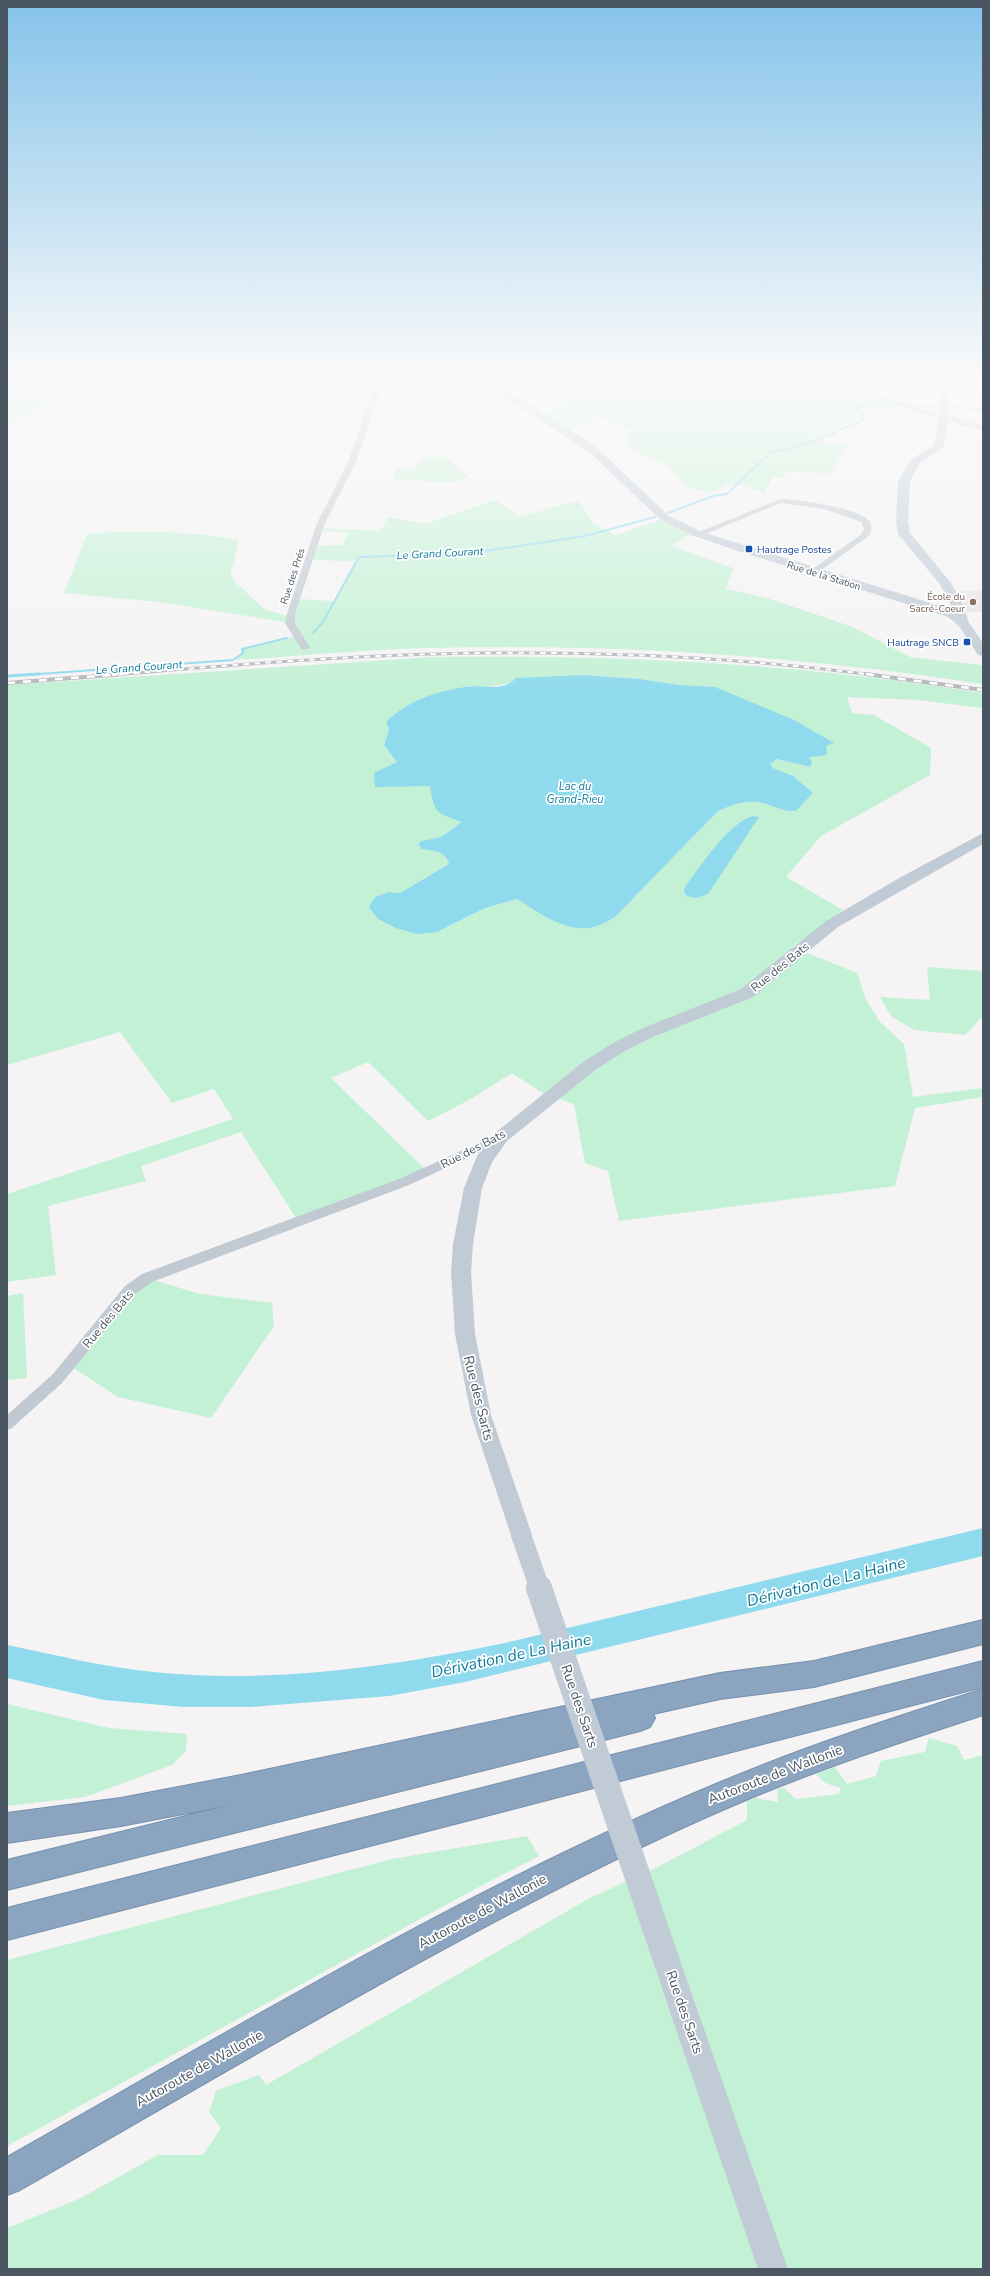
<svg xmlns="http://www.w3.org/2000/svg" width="990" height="2276" font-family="'Nunito Sans',sans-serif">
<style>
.education{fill:#e6e4e5}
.green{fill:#c3f1d5;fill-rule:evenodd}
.water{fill:#90daee}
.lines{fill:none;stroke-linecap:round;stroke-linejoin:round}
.stream-far1{stroke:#90daee;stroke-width:2}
.stream{stroke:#90daee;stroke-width:3}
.highway-casing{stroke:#7690ad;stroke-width:2}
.street{fill:#c1cad2;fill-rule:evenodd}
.secondary{fill:#c1cbd6;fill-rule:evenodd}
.highway{fill:#8ba5c1;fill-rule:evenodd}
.rail-far1-casing{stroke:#b5b8bd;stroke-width:3}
.rail-casing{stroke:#b5b8bd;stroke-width:4}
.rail-far1{stroke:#fff;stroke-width:2;stroke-dasharray:5.5;stroke-linecap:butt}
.rail{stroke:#fff;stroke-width:2.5;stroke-dasharray:8;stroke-linecap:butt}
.secondary-bridge-far1{stroke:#c1cbd6;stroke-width:20}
.secondary-bridge{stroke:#c1cbd6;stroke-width:26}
.transit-dot{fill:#1a4fb4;stroke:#fff;stroke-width:1.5}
.education-dot{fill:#8d6e63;stroke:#fff;stroke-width:1.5}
.labels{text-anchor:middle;stroke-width:3.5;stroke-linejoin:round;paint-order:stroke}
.far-transit-label{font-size:10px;fill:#164399;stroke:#fff;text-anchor:start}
.far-street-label{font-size:10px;fill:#4a5661;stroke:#fff}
.far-education-label{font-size:10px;fill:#785e54;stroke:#fff;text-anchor:end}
.far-water-label{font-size:11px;font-style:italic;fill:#0c7c9b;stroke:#fff}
.street-label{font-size:12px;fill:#4a5661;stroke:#fff}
.near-street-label{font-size:14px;fill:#4a5661;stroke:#fff}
.near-water-label{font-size:16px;font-style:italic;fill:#0c7c9b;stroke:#fff}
</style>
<rect width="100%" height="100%" fill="#f5f3f3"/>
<!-- education -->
<polygon class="education" points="983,590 983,612 968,612 956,591"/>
<!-- green -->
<g class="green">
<polygon points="7,376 45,376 31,390 68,396 16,419 7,427"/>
<polygon points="548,376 800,376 894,405 851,406 862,417 812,440 846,446 829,474 787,471 783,478 773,477 764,493 744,485 730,484 709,493 688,487 668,466 632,449 625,442 631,428 595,417 570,431 555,422 557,421 546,413 569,399 545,378"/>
<polygon points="423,457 446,457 468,477 452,483 392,479 397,468 415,469"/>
<path d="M495 500 520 517 579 500 592 523 616 535 660 520 691 534 671 546 733 568 726 589 767 598 853 627 910 657 981 665 983 668V684C800 656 614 643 429 648 363 650 298 656 233 660L242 653V649L297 636 290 623 159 602 64 593 87 534C131 530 195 531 238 540L234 564 230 573 237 584 264 609 291 617 296 599 334 601 355 561 308 560 313 546 342 545 348 532 318 531 320 528 380 531 388 517 425 524Z"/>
<path d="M433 657C619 655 799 663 983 693V708L918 700 847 697 852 713 874 715 931 748 930 775 821 836 786 877 843 910 792 947 857 973 866 1000 880 1022 904 1044 913 1097 983 1088V1097L915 1108 895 1186 619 1221 608 1171 585 1163 574 1104 544 1094 512 1073 469 1100 428 1121 368 1062 331 1078 427 1171 298 1221 241 1132 141 1166 146 1181 48 1206 56 1275 7 1282V1194L233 1119 214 1089 172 1103 120 1032 7 1065V685ZM583 675 640 679 680 685 810 767 777 759 769 764 773 768 793 776 813 793 796 811C782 812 775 806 763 803 748 799 729 805 717 812L615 917C609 920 602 925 596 927 568 934 539 913 517 899L485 908 437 932 389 892 400 893 449 864C445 850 435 851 422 849V841L441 837 463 822C439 815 433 811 430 786L384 745 389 730 468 686 480 688 511 683Z"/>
<polygon points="927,967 983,971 983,1016 965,1035 914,1030 891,1016 880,997 930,1000"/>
<polygon points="147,1278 200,1294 272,1303 274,1326 211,1418 118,1397 69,1365"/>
<polygon points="23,1293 27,1378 7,1380 7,1296"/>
<polygon points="7,1704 109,1728 187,1734 186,1751 172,1765 85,1797 7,1806"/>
<polygon points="929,1738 957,1746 964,1760 983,1755 983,2269 7,2269 7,2228 81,2198 158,2155 203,2155 221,2128 209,2112 216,2091 259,2075 266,2085 590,1898 652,1870 747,1820 747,1801 756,1798 778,1802 777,1789 784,1788 796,1799 839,1794 841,1788 825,1783 816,1774 835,1767 847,1784 876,1776 881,1761 925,1752"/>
<polygon points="527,1836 539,1856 473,1890 7,2146 7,1960 392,1859"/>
</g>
<!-- water -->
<g class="water">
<path d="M583 675 640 679 680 685 715 687 794 720 834 743 826 746 827 755 809 757 812 762 810 767 777 759 770 764 773 768 793 776 813 793 796 811C782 812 775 806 763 803 748 799 729 805 717 812L615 917C609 920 602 925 595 927 567 934 539 913 517 899L485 908 437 932 417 934 396 928 378 919 369 907 375 897 389 892 400 893 449 864C445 850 434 851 422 849L418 844 422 841 441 837 462 822C437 813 434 814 430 786L375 787 374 773 397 762 384 745 389 730 386 722C407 701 437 691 466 687 483 684 503 693 516 678Z"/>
<path d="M753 816 759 817 708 894 696 898 687 896 684 892 685 887C700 867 728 823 753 816Z"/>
<path d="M983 1528V1556L465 1682 389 1696 250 1707H184L104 1700 7 1678V1645C55 1655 104 1667 153 1672 272 1684 389 1667 505 1643Z"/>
</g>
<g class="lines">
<!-- stream-far1 -->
<g class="stream-far1">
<polyline points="672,391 691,376"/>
<polyline points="914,405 936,407"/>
<polyline points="948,407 983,409"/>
<polyline points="668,513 713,496 727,494 770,453 810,443 863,420 864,416 854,407 897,406"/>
<polyline points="313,633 323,622 359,557 466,554 585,536 655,517"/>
<polyline points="25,675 233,660 243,653 242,649 287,638"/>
</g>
<!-- stream -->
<polyline class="stream" points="7,676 39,674"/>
<!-- highway casing -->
<g class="highway-casing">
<g id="highway">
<polygon points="983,1620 983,1644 814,1687 720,1699 653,1714 655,1718 650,1727 640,1731 7,1890 7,1860 230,1805 121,1826 7,1843 7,1813 121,1798 241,1775 720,1673 814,1661"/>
<polygon points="983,1661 983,1687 7,1940 7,1908"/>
<path d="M983 1689V1715C901 1742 819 1769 739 1803 633 1848 530 1902 429 1957 291 2032 156 2112 20 2190L7 2195V2157C239 2026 469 1887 716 1784 803 1747 893 1718 983 1689Z"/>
</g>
</g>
<!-- street -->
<g class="street">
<polygon points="377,376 385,376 356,462 325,523 295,614 295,623 310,648 302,650 285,623 287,614 317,523 348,462"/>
<polygon points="807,376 816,376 947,416 940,418 807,378"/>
<path d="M780 499C796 499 860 508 869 521 872 525 872 530 870 535L814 575 810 572 811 570 862 534 864 529 861 522 824 509 781 503 701 536 694 534Z"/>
<polygon points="501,1133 506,1134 507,1137 506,1140 409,1185 152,1282 135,1294 62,1383 12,1428 7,1430 7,1415 52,1375 125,1286 142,1274 399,1179"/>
</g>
<!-- secondary -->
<g class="secondary">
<polygon points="465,376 477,376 512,393 595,446 669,516 702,532 953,610 940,584 898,534 896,522 898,481 912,459 934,445 938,422 940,376 950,376 948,414 983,425 983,431 948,421 944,446 920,463 910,481 908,522 910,533 951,583 964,607 969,623 983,643 983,656 978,655 959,626 948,617 741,552 694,536 661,520 587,450 504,397"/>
<polygon points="983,833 983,844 838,927 753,997 655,1036 625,1051 595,1070 507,1141 492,1162 482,1188 473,1244 471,1272 475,1334 491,1415 532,1535 529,1541 521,1544 513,1541 471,1415 455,1334 451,1272 453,1244 464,1188 477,1156 495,1133 583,1062 613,1043 643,1028 741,989 826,921 901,877"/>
<polygon points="682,1992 692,1996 696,2006 788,2269 758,2269 668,2006 672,1996"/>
</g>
<!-- highway -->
<use href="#highway" class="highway"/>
<!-- rail-far1 casing -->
<g class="rail-far1-casing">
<path id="rail-far1" d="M112 675C219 666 326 657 434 654 580 650 728 656 874 675"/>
</g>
<!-- rail casing -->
<g class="rail-casing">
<g id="rail">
<polyline points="866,674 983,690"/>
<polyline points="7,683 124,674"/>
</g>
</g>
<!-- rail-far1 -->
<use href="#rail-far1" class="rail-far1"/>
<!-- rail -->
<use href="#rail" class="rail"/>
<!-- secondary-bridge-far1 -->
<polyline class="secondary-bridge-far1" points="521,1535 540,1589"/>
<!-- secondary-bridge -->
<polyline class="secondary-bridge" points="539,1588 682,2006"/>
</g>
<!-- sky -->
<linearGradient id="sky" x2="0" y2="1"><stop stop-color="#85c3ea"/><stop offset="0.54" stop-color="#fafafa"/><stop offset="1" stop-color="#fafafa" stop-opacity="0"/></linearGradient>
<rect width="990" height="694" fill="url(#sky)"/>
<!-- markers -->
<g class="transit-dot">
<rect x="745" y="545" width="8" height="8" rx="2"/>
<rect x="963" y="638" width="8" height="8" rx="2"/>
</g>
<circle class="education-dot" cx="973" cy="602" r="4"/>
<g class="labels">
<!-- far-transit labels -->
<g class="far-transit-label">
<text x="757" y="553">Hautrage Postes</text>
<text x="959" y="646" text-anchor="end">Hautrage SNCB</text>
</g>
<!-- far-street labels -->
<g class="far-street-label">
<text transform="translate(824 575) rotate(17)" y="4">Rue de la Station</text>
<text transform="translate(292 576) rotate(-72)" y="4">Rue des Prés</text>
</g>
<!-- far-education labels -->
<g class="far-education-label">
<text x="965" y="600">École du<tspan x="965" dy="12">Sacré-Coeur</tspan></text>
</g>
<!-- far-water labels -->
<g class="far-water-label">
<text transform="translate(440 553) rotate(-3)" y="4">Le Grand Courant</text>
<text transform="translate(139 667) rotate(-4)" y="4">Le Grand Courant</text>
<text x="575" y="790">Lac du<tspan x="575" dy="13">Grand-Rieu</tspan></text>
</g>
<!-- street labels -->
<g class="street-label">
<text transform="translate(780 967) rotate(-39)" y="4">Rue des Bats</text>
<text transform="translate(473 1149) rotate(-27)" y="4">Rue des Bats</text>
<text transform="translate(108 1319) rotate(-50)" y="4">Rue des Bats</text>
</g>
<!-- near-street labels -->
<g class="near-street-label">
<text transform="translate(479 1398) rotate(76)" y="5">Rue des Sarts</text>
<text transform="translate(580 1706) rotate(71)" y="5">Rue des Sarts</text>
<text transform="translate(775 1774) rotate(-21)" y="5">Autoroute de Wallonie</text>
<text transform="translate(482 1911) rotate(-28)" y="5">Autoroute de Wallonie</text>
<text transform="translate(685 2012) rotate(71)" y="5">Rue des Sarts</text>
<text transform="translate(199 2068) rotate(-29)" y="5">Autoroute de Wallonie</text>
</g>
<!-- near-water labels -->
<g class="near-water-label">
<text transform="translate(826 1581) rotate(-14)" y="6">Dérivation de La Haine</text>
<text transform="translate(511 1655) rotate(-12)" y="6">Dérivation de La Haine</text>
</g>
</g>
<!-- border -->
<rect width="990" height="2276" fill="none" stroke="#4a5661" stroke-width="16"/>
</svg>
